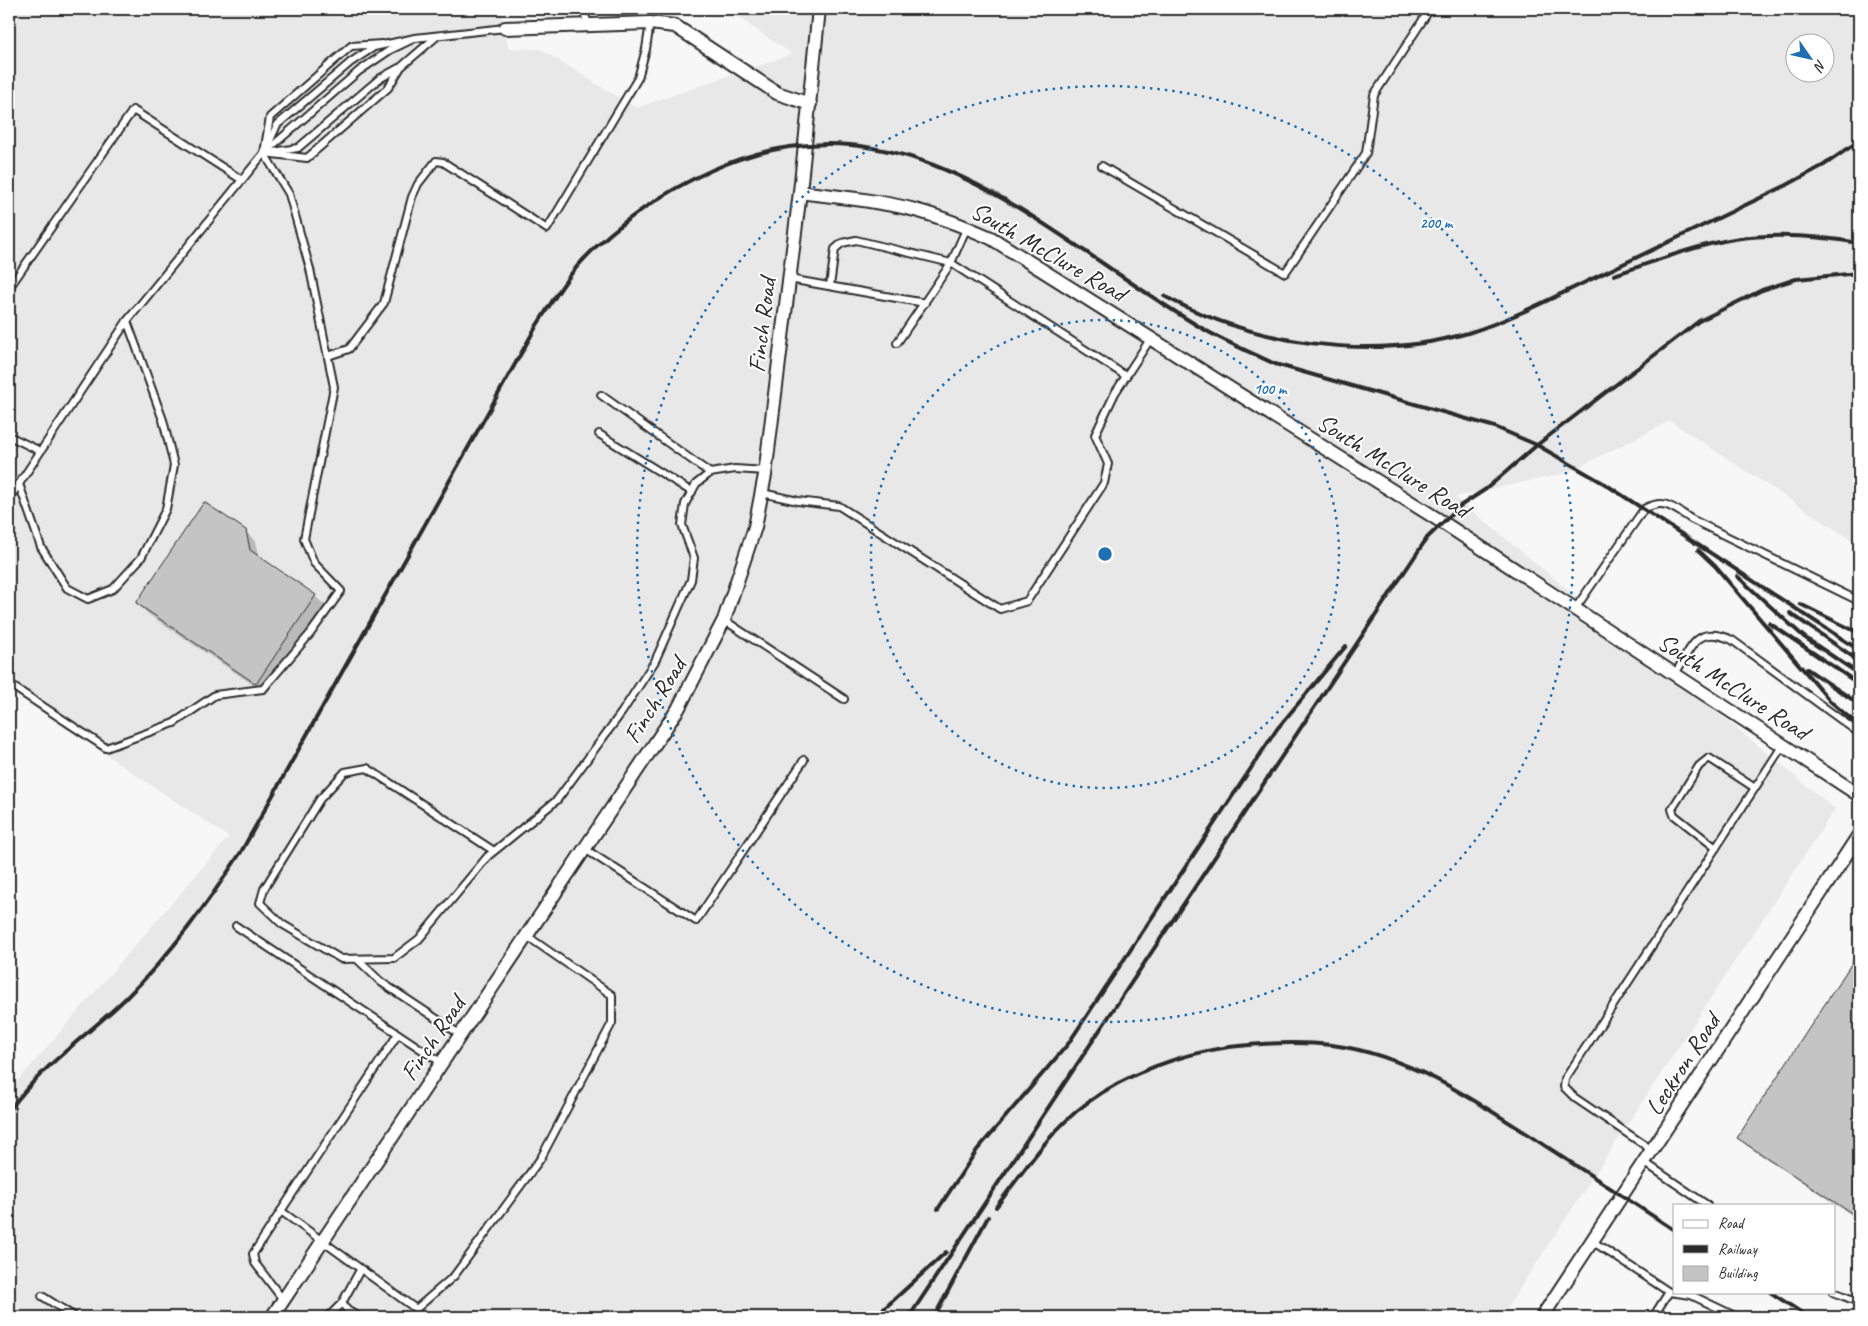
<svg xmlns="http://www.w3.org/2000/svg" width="1868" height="1326" font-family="Caveat,sans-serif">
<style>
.built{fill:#e8e8e8;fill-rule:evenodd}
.shadow{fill:#0003}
.building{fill:#c4c4c4;stroke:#2b2b2b}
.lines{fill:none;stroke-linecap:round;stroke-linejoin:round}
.service-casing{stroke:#2b2b2b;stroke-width:10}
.minor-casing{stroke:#2b2b2b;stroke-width:16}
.service{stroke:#fff;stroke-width:6}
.minor{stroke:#fff;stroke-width:12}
.rail{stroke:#2b2b2b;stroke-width:4}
.ring{fill:none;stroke:#1f6fb2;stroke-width:2.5;stroke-dasharray:2.5 5}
.labels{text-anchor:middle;stroke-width:4;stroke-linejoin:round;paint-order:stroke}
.street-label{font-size:25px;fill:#2b2b2b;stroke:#fff}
.centre{fill:#1f6fb2;stroke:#fff;stroke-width:2.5}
.ring-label{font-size:15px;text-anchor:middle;font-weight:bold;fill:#1f6fb2;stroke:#fff;stroke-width:4;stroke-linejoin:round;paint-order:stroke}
</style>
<rect width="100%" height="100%" fill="#f7f7f7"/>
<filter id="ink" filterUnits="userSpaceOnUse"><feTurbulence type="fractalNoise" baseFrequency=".02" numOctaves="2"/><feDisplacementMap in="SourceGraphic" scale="10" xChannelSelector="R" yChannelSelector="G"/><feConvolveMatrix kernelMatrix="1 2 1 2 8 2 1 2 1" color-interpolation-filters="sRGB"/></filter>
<g filter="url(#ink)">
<!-- built -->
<path class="built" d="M9 9H501L508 48 540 49 636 108 792 54 726 9H1859V545L1670 421 1567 473 1455 497 1835 809 1501 1317H9V1091L229 837 9 690ZM1796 42H1826V72H1796Z"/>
<!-- shadow -->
<g class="shadow">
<polygon points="245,531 256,542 259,558 315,596 326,606 267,694 148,614 137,603"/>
<polygon points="1859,954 1859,1220 1747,1146 1739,1138"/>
</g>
<!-- building -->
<g class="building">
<polygon points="204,502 246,530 250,550 316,595 256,684 136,603"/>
<polygon points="1859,952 1859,1218 1737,1138"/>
</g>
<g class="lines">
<!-- service casing -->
<g class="service-casing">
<g id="service">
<polyline points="582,9 589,25"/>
<polyline points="268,145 277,125 351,62 374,47 415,38 505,28"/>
<polyline points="273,152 298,148 379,79 399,68"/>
<polyline points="264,153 307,158 388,88 401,67 436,37"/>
<polyline points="1102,166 1285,273 1366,153 1374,95 1430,9"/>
<polyline points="789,279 925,303"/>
<polyline points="830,286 835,249 842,243 856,240 951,263 1126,376"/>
<polyline points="9,288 133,110 242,180"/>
<polyline points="897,343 951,263 967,227"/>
<polyline points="328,356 349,349 384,303 412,197 418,184 436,161 443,162 547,229 638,78 646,49 650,23"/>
<polyline points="601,395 710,473"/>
<polyline points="599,434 692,492"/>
<polyline points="9,436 40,451"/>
<polyline points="19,484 41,547 67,588 88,599 113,589 141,558 166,509 174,465 163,420 127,321"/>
<polyline points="762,493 798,501 839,506 1000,609 1027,601 1104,483 1108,464 1095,435 1115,393 1151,338"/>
<polyline points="9,499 127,321 264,153 359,71 390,50 415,38"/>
<path d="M1575 609 1644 509C1665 498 1672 507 1691 519L1859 601"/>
<polyline points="724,620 844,699"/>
<path d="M1675 674C1692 647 1696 624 1732 640L1859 733"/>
<polyline points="9,684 106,748 174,723 215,695 263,689 310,634 341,591 314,563 304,539 334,387 310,269 289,194 264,153 270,117 351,46 382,44"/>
<polyline points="1716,848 1674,815 1672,809 1699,766 1709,758 1755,788"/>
<polyline points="585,849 696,921 804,760"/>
<polyline points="494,851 367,768 345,772 320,799 264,889 260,903 282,924 341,959 394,958 419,939 488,856 498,848 557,800 622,712 655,661 691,580 694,558 682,525 685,504 696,484 710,473 735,469 766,471"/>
<polyline points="236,926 442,1063"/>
<polyline points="357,959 381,982 461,1035"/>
<polyline points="398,1034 281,1211 416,1309 454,1276 541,1158 612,1023 612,995 527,936"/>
<polyline points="1652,1150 1575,1098 1564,1087 1565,1079 1783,745"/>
<polyline points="1644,1162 1707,1205"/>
<polyline points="281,1211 253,1254 255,1263 284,1301"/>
<polyline points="1592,1241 1669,1292 1691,1295 1737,1317"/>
<polyline points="1833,1292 1859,1302"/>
<polyline points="42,1296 75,1317"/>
<polyline points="342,1303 347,1310 359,1317"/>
<polyline points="328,1317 342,1303 360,1270"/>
<polyline points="1653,1317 1669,1292"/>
</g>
</g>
<!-- minor casing -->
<g class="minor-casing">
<g id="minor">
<polyline points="505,28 650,23 675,26 777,93 810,104"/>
<path d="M800 192C838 197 877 200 915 210 941 217 966 227 991 238L1442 522 1859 795"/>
<polyline points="272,1317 678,709 724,620 755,527 765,475 800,192 819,9"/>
<polyline points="1542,1317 1859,835"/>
</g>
</g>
<!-- service -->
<use href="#service" class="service"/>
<!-- minor -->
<use href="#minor" class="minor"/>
<!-- rail -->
<g class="rail">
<path d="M1614 275C1653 262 1693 246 1734 239 1775 233 1819 236 1859 243"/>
<path d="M1164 296C1253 344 1370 362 1468 333 1513 319 1554 297 1596 277 1660 246 1723 216 1787 185L1824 165 1859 141"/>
<polyline points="1698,550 1715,566 1830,701 1859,726"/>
<polyline points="1737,576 1804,637 1859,674"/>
<polyline points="1800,604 1859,633"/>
<polyline points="1790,613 1859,661"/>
<polyline points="1769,623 1859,684"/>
<polyline points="1807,669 1859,704"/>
<path d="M9 1111C41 1066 87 1036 126 998 171 954 207 904 241 852L537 325C551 304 564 280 582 261 617 223 665 191 712 170 909 82 1048 239 1205 330 1228 343 1252 353 1275 364L1495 427 1537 445 1605 484 1859 650"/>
<path d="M996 1207C1024 1171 1050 1130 1087 1103 1127 1073 1181 1054 1229 1047 1263 1043 1298 1041 1332 1045 1409 1055 1475 1100 1538 1141 1584 1171 1629 1200 1674 1230"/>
<polyline points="938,1209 977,1150 1068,1044 1277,729 1346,646"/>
<polyline points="1770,1292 1808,1317"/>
<polyline points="875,1317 946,1252"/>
<polyline points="909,1317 1427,538 1460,506 1486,489 1537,445 1699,321 1762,290 1796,279 1859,273"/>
<polyline points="934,1317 988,1217"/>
</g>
</g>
</g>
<!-- distance rings -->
<g class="ring">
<circle cx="1105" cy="554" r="234"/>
<circle cx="1105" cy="554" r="468"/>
</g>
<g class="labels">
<!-- street labels -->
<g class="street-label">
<text transform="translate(1049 251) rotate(30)" y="9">South McClure Road</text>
<text transform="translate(761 325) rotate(-83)" y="9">Finch Road</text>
<text transform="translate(1394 465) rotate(32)" y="9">South McClure Road</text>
<text transform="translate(1734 686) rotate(33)" y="9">South McClure Road</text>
<text transform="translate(654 700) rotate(-58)" y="9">Finch Road</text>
<text transform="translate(432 1038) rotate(-56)" y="9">Finch Road</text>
<text transform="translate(1682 1064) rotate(-57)" y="9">Leckron Road</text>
</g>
</g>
<circle cx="1105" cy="554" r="8" class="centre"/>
<g class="ring-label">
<text x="1436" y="228">200 m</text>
<text x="1270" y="394">100 m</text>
</g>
<!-- margin -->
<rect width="1868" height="1326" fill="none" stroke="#fff" stroke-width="30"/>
<rect x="15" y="15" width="1838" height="1296" fill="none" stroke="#2b2b2b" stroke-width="2" filter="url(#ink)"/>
<!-- legend -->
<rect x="1673" y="1204" width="162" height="90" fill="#ffffff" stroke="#aaaaaa"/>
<rect x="1683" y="1220" width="25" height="8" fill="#ffffff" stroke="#aaaaaa"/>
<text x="1718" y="1228" font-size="15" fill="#2b2b2b">Road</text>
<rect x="1683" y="1245" width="25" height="8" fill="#2b2b2b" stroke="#aaaaaa"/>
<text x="1718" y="1254" font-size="15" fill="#2b2b2b">Railway</text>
<rect x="1683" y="1266" width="25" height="15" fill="#c4c4c4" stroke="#aaaaaa"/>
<text x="1718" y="1278" font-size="15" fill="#2b2b2b">Building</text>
<!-- north arrow -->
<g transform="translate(1810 58) rotate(124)"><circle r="24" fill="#ffffff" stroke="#aaaaaa"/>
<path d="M0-4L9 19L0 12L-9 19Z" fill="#1f6fb2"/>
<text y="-8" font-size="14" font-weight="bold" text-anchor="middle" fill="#2b2b2b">N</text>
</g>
</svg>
